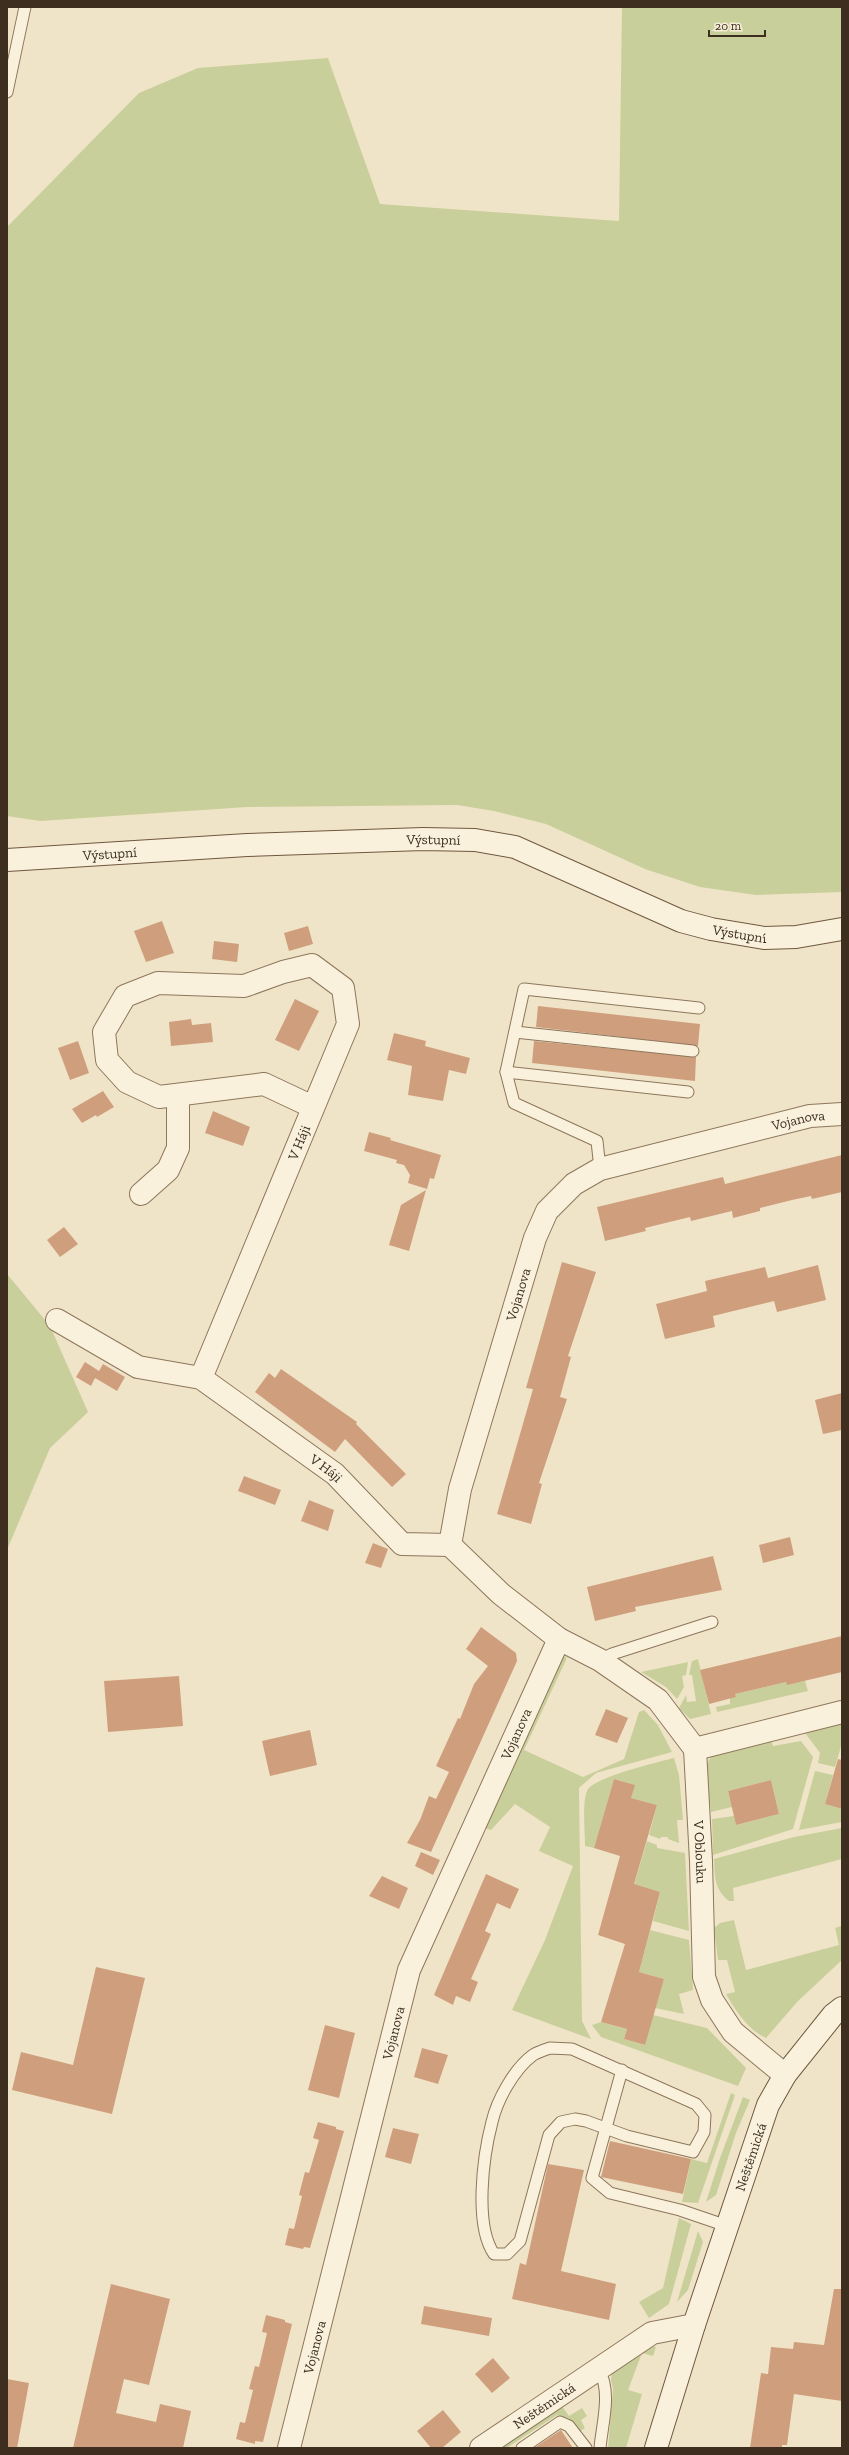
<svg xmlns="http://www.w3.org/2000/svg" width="849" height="2455" font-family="'Zilla Slab',serif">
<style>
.green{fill:#c9cf9b}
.building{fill:#cf9f7d}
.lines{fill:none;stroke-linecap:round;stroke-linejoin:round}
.lane-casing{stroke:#8d765c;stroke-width:13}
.street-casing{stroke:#8d765c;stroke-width:24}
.secondary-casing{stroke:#6f573f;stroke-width:24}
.lane{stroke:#faf1dc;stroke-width:11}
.street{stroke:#faf1dc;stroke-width:22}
.secondary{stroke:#faf1dc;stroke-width:22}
.labels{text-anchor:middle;stroke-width:3;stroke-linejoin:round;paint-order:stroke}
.street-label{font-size:14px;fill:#3d2e20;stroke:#f7eed8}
</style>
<rect width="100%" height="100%" fill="#f0e4c8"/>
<!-- green -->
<g class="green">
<polygon points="622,7 842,7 842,892 756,895 700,887 645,869 546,824 494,811 457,805 247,807 40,821 7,816 7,227 139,93 198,68 328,58 380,204 619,221"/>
<polygon points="7,1274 50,1326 88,1412 50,1448 7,1550"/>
<polygon points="561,1656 567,1657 566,1660 524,1750 583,1777 624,1759 639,1712 644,1710 658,1725 672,1752 596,1773 579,1788 582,2021 591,2039 512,2010 545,1940 573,1866 539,1851 550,1827 515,1804 491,1830 480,1827"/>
<polygon points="698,1659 711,1714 690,1719 679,1708 686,1695 687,1702 696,1701 692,1675 689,1675 692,1661"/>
<polygon points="688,1662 686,1675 682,1676 684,1687 677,1699 666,1687 641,1672"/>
<polygon points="805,1681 808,1691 717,1712 716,1707 730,1704 730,1698 735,1697 735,1694 786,1682"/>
<polygon points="842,1720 842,1743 835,1767 818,1763 820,1753 803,1730"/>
<path d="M770 1737 773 1746 801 1741 813 1757 793 1829 713 1855 712 1819 734 1816 736 1825 779 1814 771 1780 728 1791 732 1807 711 1812C710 1797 704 1776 708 1762 713 1748 756 1741 770 1737Z"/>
<path d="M674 1758 679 1775 683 1820H677L679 1843 668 1839V1837H661L660 1839 649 1835 657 1805 631 1798 634 1785 614 1779 594 1848 585 1846C585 1832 582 1803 587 1791 591 1778 658 1762 674 1758Z"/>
<polygon points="815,1771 833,1775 825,1804 842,1809 842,1822 799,1830"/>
<path d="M842 1828V1859L733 1888 734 1901H729C714 1889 715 1877 714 1859L794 1837Z"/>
<polygon points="647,1841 657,1845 657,1848 685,1853 689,1931 653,1921 660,1892 634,1885"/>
<path d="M734 1920 746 1970 839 1945 835 1928 842 1926V1960L798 2001 766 2038C749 2031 735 2010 726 1994L735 1992 727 1960H718L714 1928 720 1923Z"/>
<polygon points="650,1930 689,1940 693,1990 679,1994 684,2014 655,2008 664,1979 639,1972"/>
<polygon points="653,2015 707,2028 746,2068 738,2086 601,2037 592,2025 601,2022 627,2029 624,2039 644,2045"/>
<polygon points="731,2093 735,2095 698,2203 682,2202 691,2159 707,2163"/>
<polygon points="743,2097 750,2100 736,2133 716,2195 706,2202 720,2158"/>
<polygon points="679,2218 691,2224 669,2304 649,2318 639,2302 663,2288"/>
<polygon points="698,2231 703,2242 688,2290 677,2302"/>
<polygon points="650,2345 656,2347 653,2356 642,2353 628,2390 642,2394 626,2448 608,2448 613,2389 611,2379 612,2372"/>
<polygon points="562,2406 569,2416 582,2408 587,2416 581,2420 585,2428 579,2432 568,2418 557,2415 507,2448 497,2448"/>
</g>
<!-- building -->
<g class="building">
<polygon points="162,921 174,953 146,962 134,931"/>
<polygon points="308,926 313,944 289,951 284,933"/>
<polygon points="214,941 239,944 237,962 212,959"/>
<polygon points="295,999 319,1011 299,1051 275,1040"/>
<polygon points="538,1006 700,1024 698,1046 536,1027"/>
<polygon points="191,1019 192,1025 211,1023 213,1042 171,1046 169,1022"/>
<polygon points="394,1033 426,1041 425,1046 470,1058 466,1074 449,1070 443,1101 408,1095 412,1066 387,1060"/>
<polygon points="78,1041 89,1073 70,1080 58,1048"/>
<polygon points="534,1041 696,1057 695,1081 532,1063"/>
<polygon points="103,1091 114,1107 97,1117 96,1115 82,1123 72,1109"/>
<polygon points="213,1111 250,1127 243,1146 205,1133"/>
<polygon points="369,1132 391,1138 390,1140 441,1155 434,1179 430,1178 427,1189 408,1183 410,1175 404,1165 396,1163 397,1160 364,1151"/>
<polygon points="842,1155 842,1192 812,1199 811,1196 792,1200 760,1208 760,1211 733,1218 732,1211 691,1221 690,1217 645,1228 646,1231 605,1241 597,1207 723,1177 725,1184"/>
<polygon points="426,1190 409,1251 389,1245 401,1205"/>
<polygon points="64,1227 78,1244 60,1257 47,1240"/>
<polygon points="562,1262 596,1272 568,1356 571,1357 560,1397 567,1399 539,1483 542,1484 531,1524 497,1514 533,1389 526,1388"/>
<polygon points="818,1265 826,1300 777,1312 774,1301 713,1316 715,1327 665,1339 656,1304 707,1291 705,1281 765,1267 768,1278"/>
<polygon points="85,1362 99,1371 103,1364 125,1377 117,1391 95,1378 91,1386 76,1377"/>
<polygon points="281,1369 357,1422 356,1424 406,1474 392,1487 345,1439 335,1452 255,1392 269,1373 275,1378"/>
<polygon points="842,1393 842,1430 823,1434 815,1400"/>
<polygon points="244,1476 281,1490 275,1505 238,1491"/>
<polygon points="309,1500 334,1510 328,1531 301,1521"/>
<polygon points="790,1537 794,1555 763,1563 759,1545"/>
<polygon points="373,1543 388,1549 381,1568 365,1563"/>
<polygon points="713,1556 722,1590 635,1607 636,1611 595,1621 587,1587"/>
<polygon points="481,1627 516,1653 517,1661 431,1852 407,1843 420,1820 429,1796 436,1799 449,1772 436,1766 458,1718 460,1719 474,1684 488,1666 466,1649"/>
<polygon points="842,1636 842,1672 787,1685 786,1682 735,1694 736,1697 709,1704 700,1670"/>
<polygon points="179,1676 183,1726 108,1732 104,1681"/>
<polygon points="606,1709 628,1718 617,1743 595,1735"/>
<polygon points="310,1730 317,1765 270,1776 262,1741"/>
<polygon points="838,1759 842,1760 842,1809 825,1804"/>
<polygon points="614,1779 635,1785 631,1798 657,1805 634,1884 660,1892 639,1972 664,1979 645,2045 624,2039 627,2029 601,2022 625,1944 598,1935 620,1856 594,1848"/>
<polygon points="771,1780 779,1814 736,1825 728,1791"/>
<polygon points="421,1852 440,1860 433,1875 415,1866"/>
<polygon points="486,1874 519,1889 510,1909 497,1903 485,1931 491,1934 471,1979 478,1982 470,2002 456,1996 453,2005 434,1995"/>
<polygon points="382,1876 408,1888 399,1909 369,1896"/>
<polygon points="96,1967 145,1978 112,2114 12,2090 21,2052 73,2065"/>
<polygon points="325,2025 355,2033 339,2098 308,2090"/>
<polygon points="422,2048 448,2055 438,2084 414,2077"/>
<polygon points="318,2122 336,2127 336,2129 344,2131 310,2248 304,2247 303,2249 285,2245 289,2228 294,2229 302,2196 299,2195 302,2183 305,2172 309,2173 319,2140 313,2138"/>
<polygon points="393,2128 419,2134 411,2164 385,2157"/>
<polygon points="610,2141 691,2159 683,2194 601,2177"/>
<polygon points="548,2164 584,2170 561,2271 616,2284 609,2320 512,2299 520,2263 526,2265"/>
<polygon points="111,2284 170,2299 149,2385 124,2379 116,2413 156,2422 160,2404 191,2411 183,2448 73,2448"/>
<polygon points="834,2289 842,2289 842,2401 794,2394 787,2445 782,2445 782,2448 750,2448 761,2373 768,2374 771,2347 793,2349 794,2342 824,2345"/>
<polygon points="424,2306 492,2318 489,2336 421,2324"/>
<polygon points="266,2315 285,2320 285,2322 292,2324 263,2442 255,2441 255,2444 236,2439 240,2422 245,2423 253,2390 249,2389 255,2366 259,2367 267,2333 262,2332"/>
<polygon points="493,2358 510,2378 492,2393 475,2374"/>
<polygon points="7,2379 29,2383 17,2448 7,2448"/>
<polygon points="443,2410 461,2432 442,2448 431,2448 417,2431"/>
<polygon points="561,2430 573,2448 534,2448"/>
</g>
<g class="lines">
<!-- lane casing -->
<g class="lane-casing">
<g id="lane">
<polyline points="7,92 25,7"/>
<polyline points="515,1032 693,1051"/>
<polyline points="506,1072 688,1092"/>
<polyline points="600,1169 597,1141 514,1103 506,1072 524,989 699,1008"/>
<polyline points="600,1660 612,1654 712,1622"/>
<path d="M550 2048 572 2049 696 2104 705 2115 704 2132 693 2152 627 2136 586 2121 575 2119 561 2122 549 2135 520 2241 507 2254H494C474 2225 483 2156 492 2122 497 2100 514 2069 533 2055 538 2052 544 2050 550 2048Z"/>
<polyline points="622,2070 592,2178 610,2193 680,2210 727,2226"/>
<path d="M599 2370C612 2392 602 2424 600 2448"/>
<polyline points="522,2448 560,2422 569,2426 586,2448"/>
</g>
</g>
<!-- street casing -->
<g class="street-casing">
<g id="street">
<polyline points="141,1194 168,1170 178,1148 178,1095"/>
<path id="s1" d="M57 1320 138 1367 201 1378 335 1474 402 1544 450 1545"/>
<path id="s2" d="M201 1378 348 1024 343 988 312 965 283 972 244 986 158 983 125 996 104 1032 107 1060 127 1082 159 1097 264 1084 313 1107"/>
<path id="s3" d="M695 1749 658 1700 600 1660 559 1639 501 1594 450 1545 460 1489 535 1238 547 1211 574 1184 600 1169 810 1116 842 1114"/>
<path id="s4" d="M695 1749 701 1861 704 1977 712 2000 733 2032 785 2075"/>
<polyline points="695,1749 842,1712"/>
<path id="s5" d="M289 2448 409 1970 559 1639"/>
<path id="s6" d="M481 2448 652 2333 694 2325"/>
</g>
</g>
<!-- secondary casing -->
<g class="secondary-casing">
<g id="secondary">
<path id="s7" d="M7 860 247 845 423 839 475 840 515 847 681 921 711 929 764 938 796 937 842 929"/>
<path id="s8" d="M656 2448 694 2325 768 2105 785 2075 833 2015 842 2008"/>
</g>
</g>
<!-- lane -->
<use href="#lane" class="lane"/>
<!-- street -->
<use href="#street" class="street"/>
<!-- secondary -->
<use href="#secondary" class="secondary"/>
</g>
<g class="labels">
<!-- street labels -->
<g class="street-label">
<text dy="5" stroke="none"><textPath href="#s7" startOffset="427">Výstupní</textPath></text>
<text dy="5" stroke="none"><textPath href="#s7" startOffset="103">Výstupní</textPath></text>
<text dy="5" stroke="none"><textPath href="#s7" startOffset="751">Výstupní</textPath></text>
<text dy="5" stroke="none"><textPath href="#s3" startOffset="943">Vojanova</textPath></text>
<text dy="5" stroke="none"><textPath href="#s2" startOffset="255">V Háji</textPath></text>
<text dy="5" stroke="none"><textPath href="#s3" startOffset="582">Vojanova</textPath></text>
<text dy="5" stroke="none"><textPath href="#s1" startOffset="312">V Háji</textPath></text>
<text dy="5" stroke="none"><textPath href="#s5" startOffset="752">Vojanova</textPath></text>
<text dy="5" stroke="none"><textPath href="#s4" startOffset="103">V Oblouku</textPath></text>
<text dy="5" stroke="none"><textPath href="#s5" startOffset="428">Vojanova</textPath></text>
<text dy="5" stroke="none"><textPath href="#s8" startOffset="306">Neštěmická</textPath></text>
<text dy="5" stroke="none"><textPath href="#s5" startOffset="104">Vojanova</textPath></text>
<text dy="5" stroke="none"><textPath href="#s6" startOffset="76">Neštěmická</textPath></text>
</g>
</g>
<!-- border -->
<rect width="849" height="2455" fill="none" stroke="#3d2e20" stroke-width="16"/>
<!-- scale -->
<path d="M709 30v6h56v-6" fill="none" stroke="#3d2e20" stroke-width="2"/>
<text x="715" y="30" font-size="12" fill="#3d2e20" stroke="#f7eed8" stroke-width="3" paint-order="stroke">20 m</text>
</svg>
